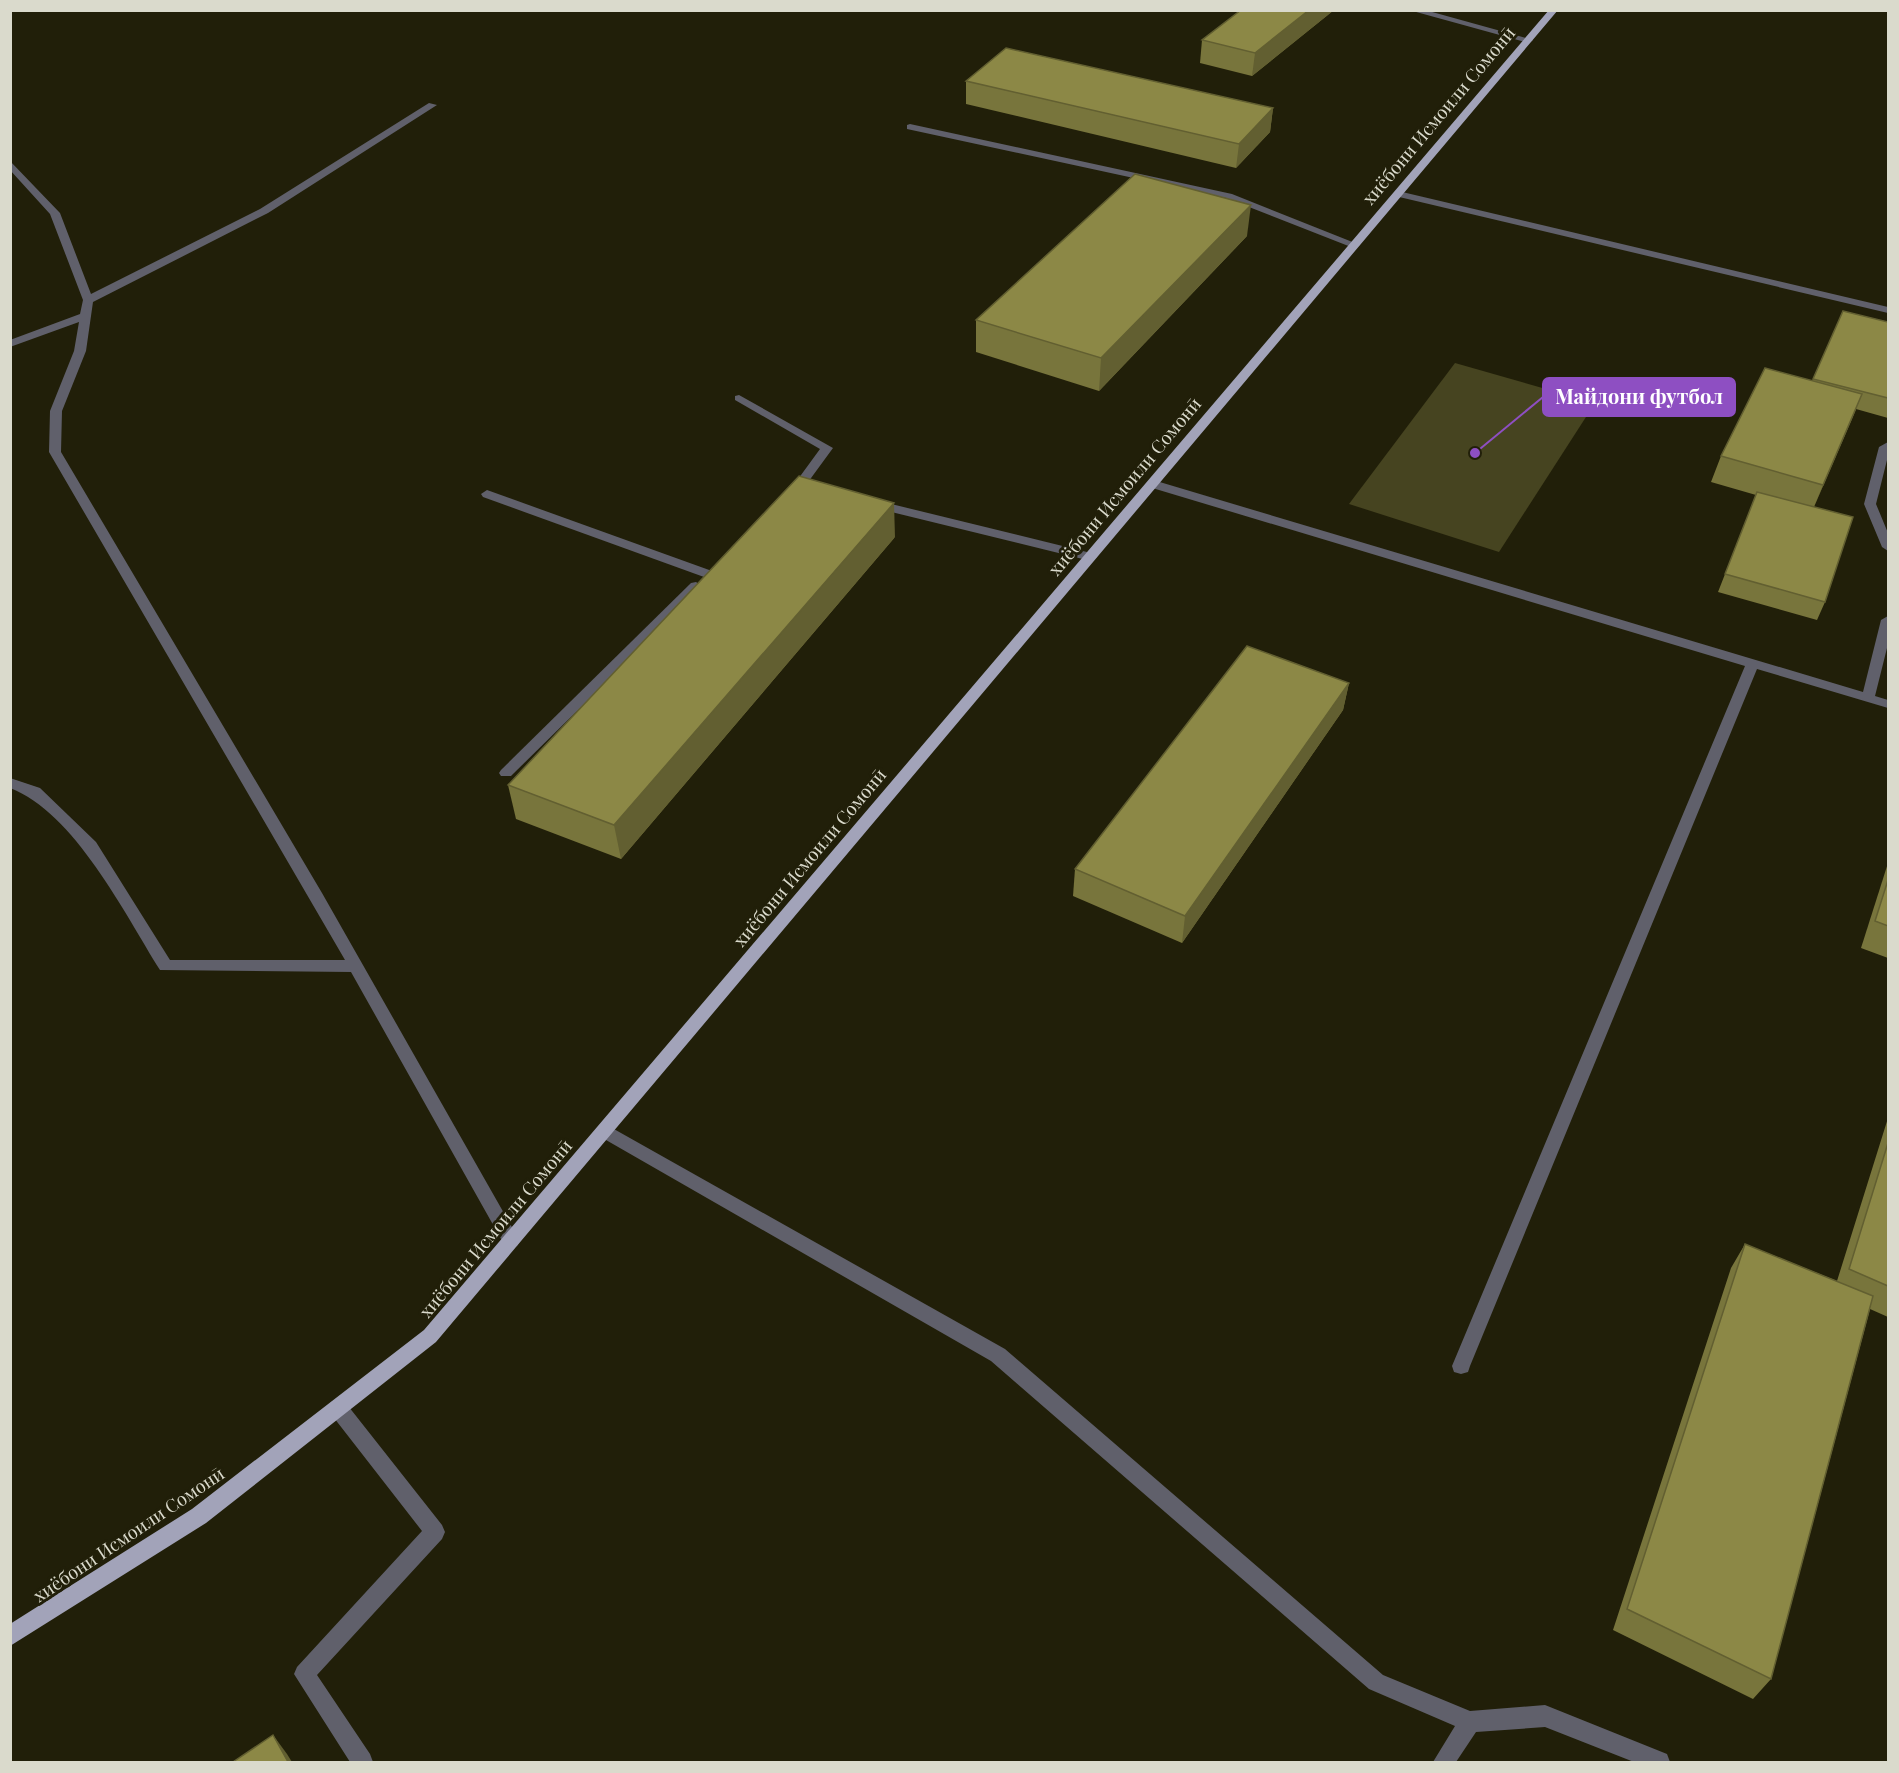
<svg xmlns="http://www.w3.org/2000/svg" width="1899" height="1773" font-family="'Playfair Display',serif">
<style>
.green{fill:#464420}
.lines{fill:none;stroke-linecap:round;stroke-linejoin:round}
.minor{fill:#60606b;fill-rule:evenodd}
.major{fill:#a2a3b9;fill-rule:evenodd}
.wall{fill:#78753c}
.shaded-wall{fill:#625f31}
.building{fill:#8c8846;stroke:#625f31;stroke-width:1.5}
.labels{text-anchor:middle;stroke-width:6;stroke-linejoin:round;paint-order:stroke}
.street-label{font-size:18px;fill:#dadacc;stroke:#211f09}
.leader{fill:none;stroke:#8e4fc2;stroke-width:2}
.callout-dot{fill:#8e4fc2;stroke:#211f09;stroke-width:2}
.callout{fill:#8e4fc2;stroke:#8e4fc2;stroke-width:2}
.callout-label{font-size:20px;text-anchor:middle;font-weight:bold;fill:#fff}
</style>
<rect width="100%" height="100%" fill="#211f09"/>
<!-- green -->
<polygon class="green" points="1455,363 1595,403 1499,552 1349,504"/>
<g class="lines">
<!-- minor -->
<g class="minor">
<polygon points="1409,10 1425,10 1533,40 1529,43"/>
<path d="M429 103 437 105 268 213 93 302 86 351 62 411 61 452 322 893 517 1236 520 1241 517 1246 511 1249 505 1246 351 972 160 970C125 914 74 812 10 788V778L40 788 96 842 170 960H345L49 452 50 411 74 351 79 322 10 347V340L80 314 83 300 50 214 10 170V161L60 213 91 294 260 209Z"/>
<polygon points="910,124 1232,194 1360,245 1351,247 1226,198 907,129 907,125"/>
<polygon points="1398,191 1888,307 1888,313 1395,196 1393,194"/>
<polygon points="739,395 833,448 803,489 795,489 793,486 820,449 735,400 735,396"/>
<polygon points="1888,442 1888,456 1876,504 1888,533 1888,551 1882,547 1864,504 1879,447"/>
<polygon points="1153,480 1863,692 1881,620 1888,616 1888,644 1875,696 1888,700 1888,708 1757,669 1470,1366 1468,1372 1461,1374 1454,1372 1452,1366 1745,666 1149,487 1149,481"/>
<polygon points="487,490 712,571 714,574 708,578 704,577 483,497 481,494"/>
<polygon points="875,500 1095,554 1097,557 1091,561 871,507 869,504"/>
<polygon points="696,582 702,586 701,589 511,776 501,776 499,773 501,770 691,583"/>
<polygon points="605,1124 1005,1349 1383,1675 1470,1711 1545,1705 1667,1754 1670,1762 1634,1762 1545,1727 1476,1732 1456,1762 1433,1762 1455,1726 1369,1689 991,1361 599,1136 597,1131 599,1126"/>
<polygon points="338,1399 345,1402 442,1525 445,1532 442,1539 317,1675 370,1754 373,1762 350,1762 294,1674 297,1667 422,1531 331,1414 329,1408 331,1402"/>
</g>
<!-- major -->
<polygon class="major" points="1549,10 1558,10 436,1342 206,1523 10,1646 10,1624 192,1509 424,1330"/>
</g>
<!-- wall -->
<g class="wall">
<polygon points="1334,10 1252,76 1200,63 1202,40"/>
<polygon points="966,81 1273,108 1270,132 1236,168 966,104"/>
<polygon points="1247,236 1099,391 976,352 976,320"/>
<polygon points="1843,311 1888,322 1888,418 1856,409 1814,507 1825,602 1817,620 1718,592 1756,495 1711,482 1721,456 1812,381"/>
<polygon points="895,537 621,859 516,819 508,785"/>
<polygon points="1349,683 1343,710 1182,943 1073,896 1075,869"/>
<polygon points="1888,863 1888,958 1861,948"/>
<polygon points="1888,1118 1888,1317 1870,1309 1771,1679 1753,1699 1613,1630 1731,1268 1745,1244 1837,1281"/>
</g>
<!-- shaded-wall -->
<g class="shaded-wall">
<polygon points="1309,10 1334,10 1252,76 1255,53"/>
<polygon points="1273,108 1270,132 1236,168 1239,144"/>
<polygon points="1251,205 1247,236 1099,391 1101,358"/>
<polygon points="1862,394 1852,419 1812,511 1823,485"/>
<polygon points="894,503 895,537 621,859 614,825"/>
<polygon points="1349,683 1343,710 1182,943 1185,916"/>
<polygon points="273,1735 287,1754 292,1762 288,1762"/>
</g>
<!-- building -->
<g class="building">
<polygon points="1241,10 1309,10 1255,53 1202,40"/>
<polygon points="1006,48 1273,108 1239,144 966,81"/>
<polygon points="1135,174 1251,205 1101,358 976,320"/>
<polygon points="1843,311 1888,322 1888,398 1813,379"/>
<polygon points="1765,368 1862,394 1823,485 1721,456"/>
<polygon points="799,476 894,503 614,825 508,785"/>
<polygon points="1757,492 1853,517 1825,602 1725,574"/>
<polygon points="1247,646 1349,683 1185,916 1075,869"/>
<polygon points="1888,880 1888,926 1875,921"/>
<polygon points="1888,1143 1888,1286 1849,1269"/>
<polygon points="1745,1244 1873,1296 1771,1679 1627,1609"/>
<polygon points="273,1735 288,1762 233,1762"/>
</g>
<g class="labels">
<!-- street labels -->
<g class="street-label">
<text transform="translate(1439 116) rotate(-50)" y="6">хиёбони Исмоили Сомонӣ</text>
<text transform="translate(1125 487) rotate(-50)" y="6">хиёбони Исмоили Сомонӣ</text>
<text transform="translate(810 858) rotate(-50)" y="6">хиёбони Исмоили Сомонӣ</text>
<text transform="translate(496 1229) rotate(-50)" y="6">хиёбони Исмоили Сомонӣ</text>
<text transform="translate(129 1535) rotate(-34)" y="6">хиёбони Исмоили Сомонӣ</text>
</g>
</g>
<!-- callouts -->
<path class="leader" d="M1475 453L1543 397"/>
<circle class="callout-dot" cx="1475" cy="453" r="6"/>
<rect class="callout" x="1543" y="378" width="192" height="38" rx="6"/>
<g class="callout-label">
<text x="1639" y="404">Майдони футбол</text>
</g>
<!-- border -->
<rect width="1899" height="1773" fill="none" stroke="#dadacc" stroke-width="24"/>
</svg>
